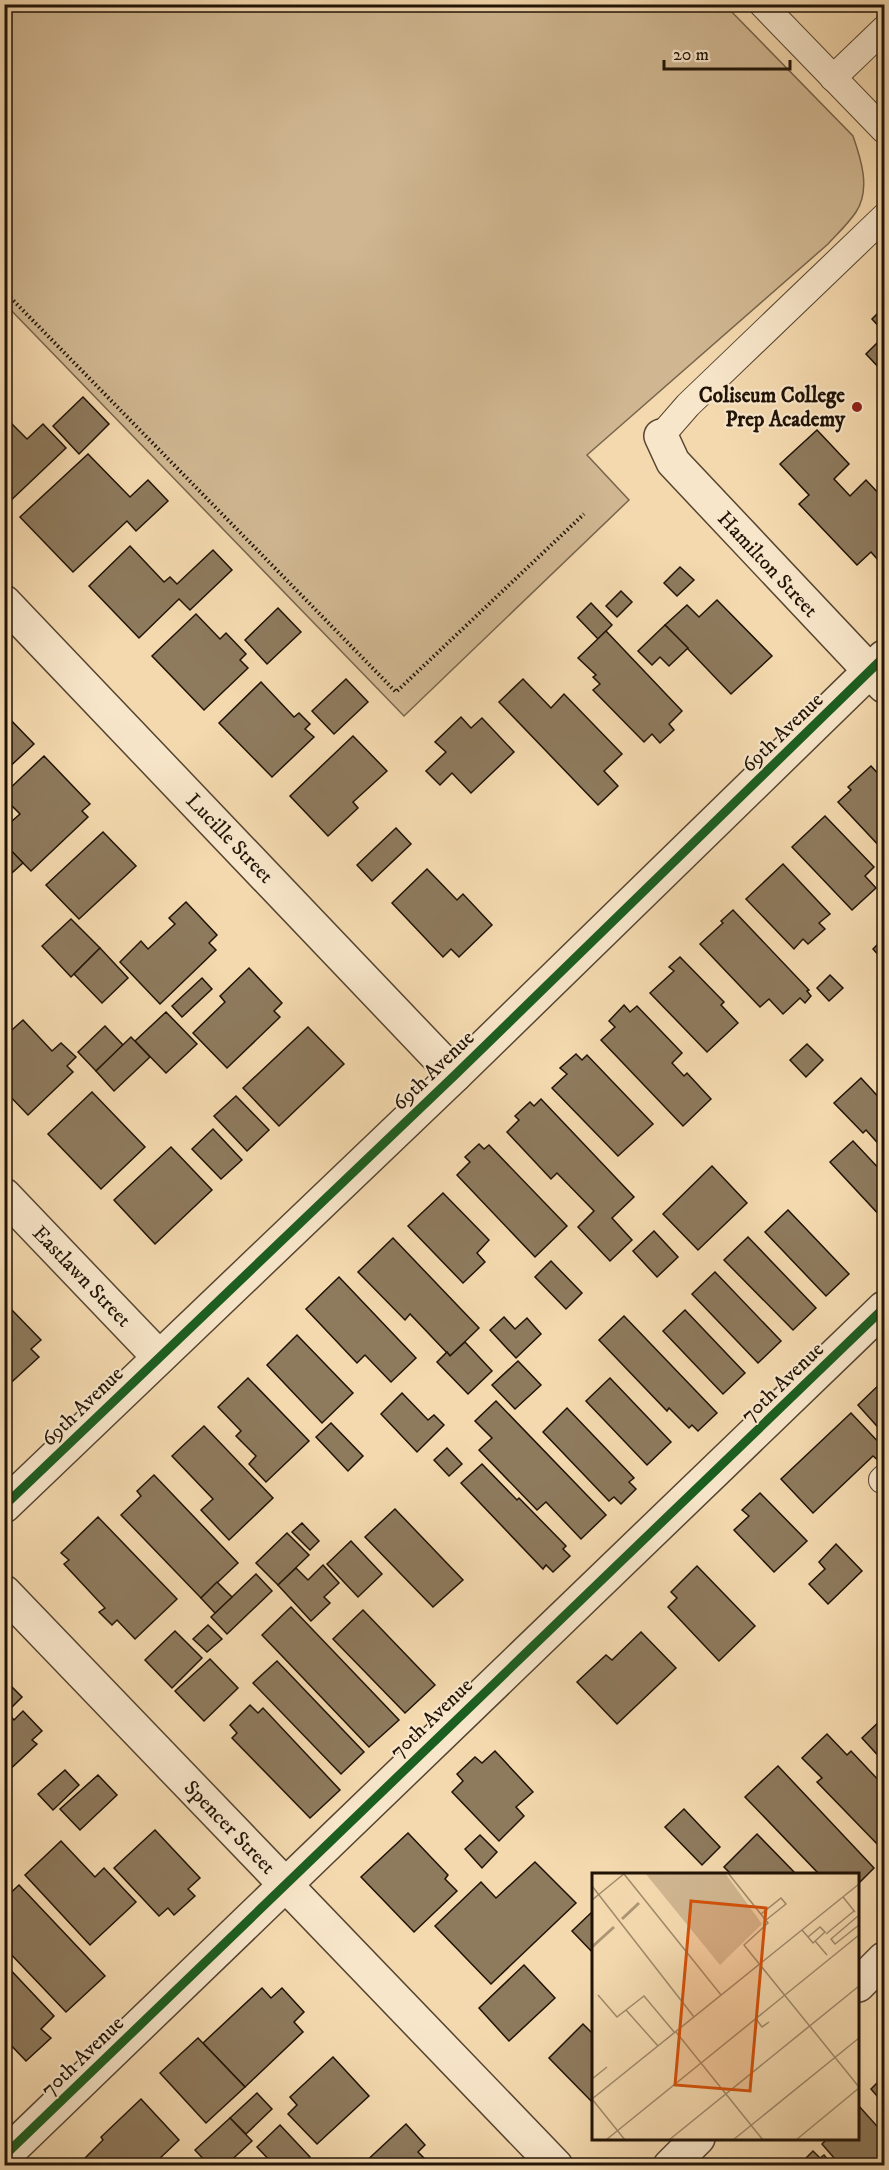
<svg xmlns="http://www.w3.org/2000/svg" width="889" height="2170" font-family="'IM FELL DW Pica',serif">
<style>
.green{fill:#d0b791;stroke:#78654c;stroke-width:1.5}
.building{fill:#8e7a5d;stroke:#201306;stroke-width:1.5}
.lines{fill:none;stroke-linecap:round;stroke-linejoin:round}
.service-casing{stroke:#554430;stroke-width:28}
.minor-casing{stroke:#554430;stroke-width:36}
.path{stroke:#201306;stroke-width:4;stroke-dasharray:1.5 3;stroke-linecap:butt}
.service{stroke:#f8e6ca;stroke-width:26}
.minor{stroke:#f8e6ca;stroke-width:33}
.cycleway-casing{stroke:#f8e6ca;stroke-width:13}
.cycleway{stroke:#1b5e20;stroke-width:9}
.poi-dot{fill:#8f2418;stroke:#f8e6ca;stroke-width:2}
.labels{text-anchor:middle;stroke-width:4.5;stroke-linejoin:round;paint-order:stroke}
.poi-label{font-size:21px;font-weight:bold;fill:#201306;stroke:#f8e6ca;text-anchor:end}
.street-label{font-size:21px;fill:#201306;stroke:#f8e6ca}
.inset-river{fill:none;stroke:#ac9675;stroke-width:3}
.inset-road{fill:none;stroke:#9f8a6b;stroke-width:1.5}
.view{fill:#d4520b;fill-opacity:0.15;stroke:#d4520b;stroke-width:3}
.inset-edge{fill:none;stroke:#201306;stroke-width:3}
</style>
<rect width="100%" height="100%" fill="#f4d9ae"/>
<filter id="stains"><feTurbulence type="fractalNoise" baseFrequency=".00333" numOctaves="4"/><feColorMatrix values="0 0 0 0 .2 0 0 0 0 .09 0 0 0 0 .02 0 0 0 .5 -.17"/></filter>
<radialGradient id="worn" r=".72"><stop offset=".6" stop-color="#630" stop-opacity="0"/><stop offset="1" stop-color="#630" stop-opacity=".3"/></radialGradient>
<!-- green -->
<path class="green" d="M5 4 725 5 853 136C861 159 871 189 856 212 848 224 837 234 828 244L587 455 629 500 404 716 5 304Z"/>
<!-- building -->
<g class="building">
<polygon points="884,307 884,332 872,319"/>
<polygon points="884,336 884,373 866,354"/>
<polygon points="83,397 109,424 79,454 53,426"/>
<polygon points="4,416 27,439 43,424 66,448 6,505 4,503"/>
<polygon points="817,430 849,464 834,479 850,496 866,480 884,499 884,554 878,560 871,552 857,565 799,504 809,495 780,464"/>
<polygon points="88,454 130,497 148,480 168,501 136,531 127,521 73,572 20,517"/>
<polygon points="130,546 164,582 170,577 177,584 213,550 232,570 190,610 179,599 139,638 89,586"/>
<polygon points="680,567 694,580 677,596 664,583"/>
<polygon points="621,591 632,602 617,617 606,606"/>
<polygon points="717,600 772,656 731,694 665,625 687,605 699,617"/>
<polygon points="591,603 612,625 598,639 577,617"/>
<polygon points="278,608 301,632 267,664 245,640"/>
<polygon points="196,614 220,639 226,633 246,654 240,660 248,668 204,710 152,656"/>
<polygon points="665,625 688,648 669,666 660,657 652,665 638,651"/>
<polygon points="606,631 682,711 669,724 674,730 660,743 652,734 644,742 593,690 600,684 593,677 596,675 578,658"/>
<polygon points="346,679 368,702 334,734 312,711"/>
<polygon points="523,679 551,708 564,694 622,754 604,771 618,786 598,805 499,702"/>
<polygon points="261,682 294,717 299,713 310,724 305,729 314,737 272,777 219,723"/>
<polygon points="4,713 34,744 4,772"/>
<polygon points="461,717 471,728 482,718 514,752 471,793 452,773 440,785 426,771 446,752 435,742"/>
<polygon points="353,736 387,771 353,802 358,808 328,836 290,796"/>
<polygon points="44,756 90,804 82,811 88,817 31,871 4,844 4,828 20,814 4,798 4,794"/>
<polygon points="871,766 884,780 884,851 838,802 851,790 848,787"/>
<polygon points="825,816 874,867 865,876 876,888 852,910 792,847"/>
<polygon points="396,828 411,844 372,881 357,865"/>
<polygon points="103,832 136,866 79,919 46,885"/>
<polygon points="6,845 23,863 4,880 4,847"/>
<polygon points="783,864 830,914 819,923 825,929 808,944 803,939 794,949 746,899"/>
<polygon points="427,869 457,900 463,894 492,925 459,957 451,949 443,957 392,903"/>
<polygon points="186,902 217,935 209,943 216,950 160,1004 120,962 141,941 148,949 175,924 169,918"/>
<polygon points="733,910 809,990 807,991 811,996 805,1003 800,998 783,1014 769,999 760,1007 700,944 723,923 721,921"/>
<polygon points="71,919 100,948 71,977 42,946"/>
<polygon points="884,938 884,961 873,949"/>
<polygon points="100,948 128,978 102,1003 74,974"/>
<polygon points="680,957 724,1002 721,1005 738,1023 707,1052 650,993 674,971 669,967"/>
<polygon points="249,968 282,1003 274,1011 280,1017 227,1068 193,1033 225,1002 220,996"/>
<polygon points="830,975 843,988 829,1001 817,988"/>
<polygon points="202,978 212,989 182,1017 172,1006"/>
<polygon points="624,1005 630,1012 637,1006 682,1053 672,1063 684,1076 687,1073 711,1099 683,1126 601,1040 615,1027 609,1021"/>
<polygon points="166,1012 197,1044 166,1073 135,1041"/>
<polygon points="23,1020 52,1051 61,1043 76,1057 67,1066 73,1072 28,1115 4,1090 4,1037"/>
<polygon points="105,1026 123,1045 96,1071 78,1052"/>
<polygon points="308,1027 344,1064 279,1126 243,1088"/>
<polygon points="131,1037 150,1057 114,1091 96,1071"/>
<polygon points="807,1044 823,1060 806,1077 790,1060"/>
<polygon points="576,1054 582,1060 587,1055 653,1124 618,1156 552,1088 567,1074 560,1068"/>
<polygon points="861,1078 884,1103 884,1150 866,1130 863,1133 834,1103"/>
<polygon points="92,1092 145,1147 101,1189 48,1134"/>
<polygon points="236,1096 269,1130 247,1151 214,1116"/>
<polygon points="541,1099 634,1197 612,1218 632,1240 610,1261 578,1227 594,1211 557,1173 551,1179 507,1132 519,1120 515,1116 530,1102 534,1106"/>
<polygon points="213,1129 242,1160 221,1179 192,1149"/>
<polygon points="853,1141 884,1174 884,1220 830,1162"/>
<polygon points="479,1144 484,1149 489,1145 567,1226 535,1257 457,1175 470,1162 465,1157"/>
<polygon points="171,1147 212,1190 155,1244 114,1200"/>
<polygon points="712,1166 747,1203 698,1250 663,1214"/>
<polygon points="443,1193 489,1240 477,1253 485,1262 463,1283 408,1226"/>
<polygon points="788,1210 849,1274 826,1296 765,1232"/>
<polygon points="654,1231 678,1257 657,1277 633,1251"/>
<polygon points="748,1237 816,1308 793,1330 724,1260"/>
<polygon points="393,1238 479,1328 450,1356 410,1314 405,1320 358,1272"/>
<polygon points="551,1261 582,1293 566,1309 535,1277"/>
<polygon points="715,1272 781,1341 758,1363 692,1294"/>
<polygon points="339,1277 416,1358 391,1382 365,1355 357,1363 306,1309"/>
<polygon points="9,1307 41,1340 31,1349 39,1357 4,1389 4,1311"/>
<polygon points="685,1310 745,1373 723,1394 663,1331"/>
<polygon points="624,1316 717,1413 698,1431 692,1425 689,1428 669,1408 667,1411 599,1340"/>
<polygon points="504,1317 515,1329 527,1318 541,1334 516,1358 490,1330"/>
<polygon points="297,1335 353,1393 322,1423 267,1365"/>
<polygon points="465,1342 492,1371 468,1394 437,1362 447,1352 450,1356"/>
<polygon points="518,1361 541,1385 515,1409 492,1385"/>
<polygon points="248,1378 309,1441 266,1482 249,1464 256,1456 236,1436 241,1431 218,1407"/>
<polygon points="610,1378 671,1442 647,1465 586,1401"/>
<polygon points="884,1380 884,1434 858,1405"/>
<polygon points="402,1393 428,1420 434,1415 444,1425 417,1452 381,1414"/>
<polygon points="496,1401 606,1515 581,1539 546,1502 537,1510 479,1450 492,1438 475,1421"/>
<polygon points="567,1408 634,1478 629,1482 636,1489 621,1504 614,1497 609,1501 543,1432"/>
<polygon points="851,1413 884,1448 884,1455 879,1461 873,1456 813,1513 781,1479"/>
<polygon points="331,1423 363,1456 348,1471 316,1437"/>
<polygon points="204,1426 273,1498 229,1540 201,1510 213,1499 172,1456"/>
<polygon points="447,1448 462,1464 449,1476 434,1460"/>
<polygon points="482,1464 517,1500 519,1498 566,1546 563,1549 570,1556 553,1572 546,1565 543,1569 461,1483"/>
<polygon points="154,1475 238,1563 201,1598 121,1515 141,1496 137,1491"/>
<polygon points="760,1493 807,1541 774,1572 734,1530 749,1516 742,1510"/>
<polygon points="395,1509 463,1580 433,1607 365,1537"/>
<polygon points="98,1517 177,1599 135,1639 117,1620 112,1625 99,1612 105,1608 64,1564 69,1560 61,1553"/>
<polygon points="302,1523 319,1541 310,1550 292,1532"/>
<polygon points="287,1533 309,1555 278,1585 256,1563"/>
<polygon points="351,1541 382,1574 358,1597 327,1564"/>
<polygon points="836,1544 862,1571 828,1604 809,1584 825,1569 819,1562"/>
<polygon points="323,1565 339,1583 324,1597 330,1603 311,1621 278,1585 296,1568 308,1580"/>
<polygon points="697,1566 755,1626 719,1661 668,1607 677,1598 671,1592"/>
<polygon points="256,1574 272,1591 227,1634 211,1617"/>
<polygon points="217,1582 232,1597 215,1613 201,1598"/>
<polygon points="291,1607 399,1720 369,1747 262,1635"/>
<polygon points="363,1610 435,1685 405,1713 333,1639"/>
<polygon points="208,1625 222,1639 207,1652 193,1639"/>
<polygon points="175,1631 202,1658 172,1688 145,1660"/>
<polygon points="641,1632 676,1668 617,1724 577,1682 606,1655 612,1660"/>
<polygon points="210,1659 238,1688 204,1721 175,1691"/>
<polygon points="277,1661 364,1752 341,1774 253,1683"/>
<polygon points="4,1679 22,1697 7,1712 14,1720 23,1711 42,1731 32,1740 37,1744 5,1774"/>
<polygon points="250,1705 258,1713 263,1708 340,1790 310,1818 232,1738 237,1733 230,1725"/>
<polygon points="884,1717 884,1762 862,1738"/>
<polygon points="827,1734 847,1755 851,1751 884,1786 884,1843 880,1847 817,1782 822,1778 802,1758"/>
<polygon points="495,1751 533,1792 516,1807 524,1816 499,1841 452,1792 463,1781 457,1774 475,1757 482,1763"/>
<polygon points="778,1766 874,1868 858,1884 858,1874 819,1874 745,1797"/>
<polygon points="65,1770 79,1785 53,1810 38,1794"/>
<polygon points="98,1775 117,1795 80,1830 60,1809"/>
<polygon points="684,1809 720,1847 702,1865 665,1827"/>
<polygon points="155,1830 200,1878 188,1889 195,1896 174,1915 168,1908 159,1916 114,1868"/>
<polygon points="408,1833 448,1875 445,1879 457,1891 414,1932 361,1877"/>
<polygon points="757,1834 796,1874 731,1874 724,1867"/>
<polygon points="480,1835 497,1852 482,1868 465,1849"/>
<polygon points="61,1841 95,1877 104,1868 136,1902 90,1945 25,1875"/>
<polygon points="535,1862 576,1903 491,1984 435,1926 481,1882 496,1898"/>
<polygon points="19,1885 105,1976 66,2012 4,1947 4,1899"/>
<polygon points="593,1911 594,1912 594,1954 572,1931"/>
<polygon points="4,1963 54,2016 41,2029 51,2038 26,2061 4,2038"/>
<polygon points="524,1965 555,1998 509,2041 479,2008"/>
<polygon points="262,1988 271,1998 282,1988 304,2012 294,2022 303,2032 245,2087 203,2043"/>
<polygon points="583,2024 594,2035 594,2104 549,2058"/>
<polygon points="198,2038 245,2087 206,2123 160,2073"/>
<polygon points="333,2057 369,2096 317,2144 288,2114 297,2105 290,2097"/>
<polygon points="884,2076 884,2104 871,2089"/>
<polygon points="257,2093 272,2109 246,2134 230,2118"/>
<polygon points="141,2099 179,2140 156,2162 160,2166 92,2166 85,2158 103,2140 101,2137"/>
<polygon points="858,2105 884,2134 884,2166 841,2166 822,2144 828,2138 858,2138"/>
<polygon points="230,2118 252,2141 225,2166 210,2166 195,2150"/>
<polygon points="406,2124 425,2145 418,2152 431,2165 361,2166"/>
<polygon points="280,2125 310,2157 301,2166 275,2166 257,2147"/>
<polygon points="813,2151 820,2158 824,2155 833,2166 798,2166"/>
</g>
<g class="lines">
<!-- service casing -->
<g class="service-casing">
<g id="service">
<polyline points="762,4 884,130"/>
<polyline points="833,78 884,29"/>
<polyline points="661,436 688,405 884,217"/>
<polyline points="882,1480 884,1478"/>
</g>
</g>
<!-- minor casing -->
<g class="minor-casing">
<g id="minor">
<polyline points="661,436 673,462 884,686"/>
<polyline points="4,602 455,1075"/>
<polyline points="4,1195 159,1357"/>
<polyline points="4,1506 455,1075 884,657"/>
<polyline points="4,1592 556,2166"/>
<polyline points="858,1985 884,1959"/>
<polyline points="4,2156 884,1308"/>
<polyline points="670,2166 698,2138"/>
</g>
</g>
<!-- path -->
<polyline class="path" points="4,291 396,692 584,514"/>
<!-- service -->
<use href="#service" class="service"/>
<!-- minor -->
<use href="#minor" class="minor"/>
<!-- cycleway casing -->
<g class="cycleway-casing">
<g id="cycleway">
<polyline points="4,1506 455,1075 884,657"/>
<polyline points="4,2156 884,1308"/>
</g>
</g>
<!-- cycleway -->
<use href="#cycleway" class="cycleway"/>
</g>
<!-- markers -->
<circle class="poi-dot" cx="857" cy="407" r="6"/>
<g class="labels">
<!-- poi labels -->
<g class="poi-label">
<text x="845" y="402">Coliseum College<tspan x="845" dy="24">Prep Academy</tspan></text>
</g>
<!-- street labels -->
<g class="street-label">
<text transform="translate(768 564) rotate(47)" y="7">Hamilton Street</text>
<text transform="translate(782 732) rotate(-44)" y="7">69th Avenue</text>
<text transform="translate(230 838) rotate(46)" y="7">Lucille Street</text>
<text transform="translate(433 1070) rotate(-44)" y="7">69th Avenue</text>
<text transform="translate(82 1276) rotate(46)" y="7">Eastlawn Street</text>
<text transform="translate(782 1382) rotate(-44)" y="7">70th Avenue</text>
<text transform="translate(82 1406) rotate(-44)" y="7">69th Avenue</text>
<text transform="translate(431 1718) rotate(-44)" y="7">70th Avenue</text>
<text transform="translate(230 1827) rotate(46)" y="7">Spencer Street</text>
<text transform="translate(82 2056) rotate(-44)" y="7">70th Avenue</text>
</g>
</g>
<!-- overview -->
<g transform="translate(592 1873)">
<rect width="267" height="267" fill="#f4d9ae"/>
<path d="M53 0H133L170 51 128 92Z" fill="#d0b791"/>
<path class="inset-river" d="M30 46 47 30M0 74 22 54"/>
<path class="inset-road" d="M136 0 176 50 152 72 267 214M32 1 129 122M0 13 102 144M251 24 263 39M0 27 33 0M169 41 189 25 194 31 174 47M266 43 239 66 243 71 267 52M210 57 216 64 228 54 233 59 221 70 216 64M234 61 262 38M223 68 235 82M6 122 25 144 34 137 66 173M34 137 52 123 83 160M164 146 170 154 177 149M84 159 171 267M0 206 15 194M0 226 267 11M0 226 33 267M14 267 267 62M77 267 267 113M141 267 267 165M204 267 267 215"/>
<path class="view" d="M99 28 174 35 158 218 83 212Z"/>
<rect width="267" height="267" class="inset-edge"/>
</g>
<!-- margin -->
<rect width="889" height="2170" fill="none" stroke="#f4d9ae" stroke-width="24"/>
<rect x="6" y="6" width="877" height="2158" fill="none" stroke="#201306" stroke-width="3"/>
<rect x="12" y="12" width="865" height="2146" fill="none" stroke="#201306" stroke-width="1.5"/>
<!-- scale -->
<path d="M664 60v9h126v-9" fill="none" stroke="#201306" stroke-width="3"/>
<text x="673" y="60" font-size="18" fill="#201306" stroke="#f8e6ca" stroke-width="4.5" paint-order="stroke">20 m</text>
<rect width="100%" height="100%" filter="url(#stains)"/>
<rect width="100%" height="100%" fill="url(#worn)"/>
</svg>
